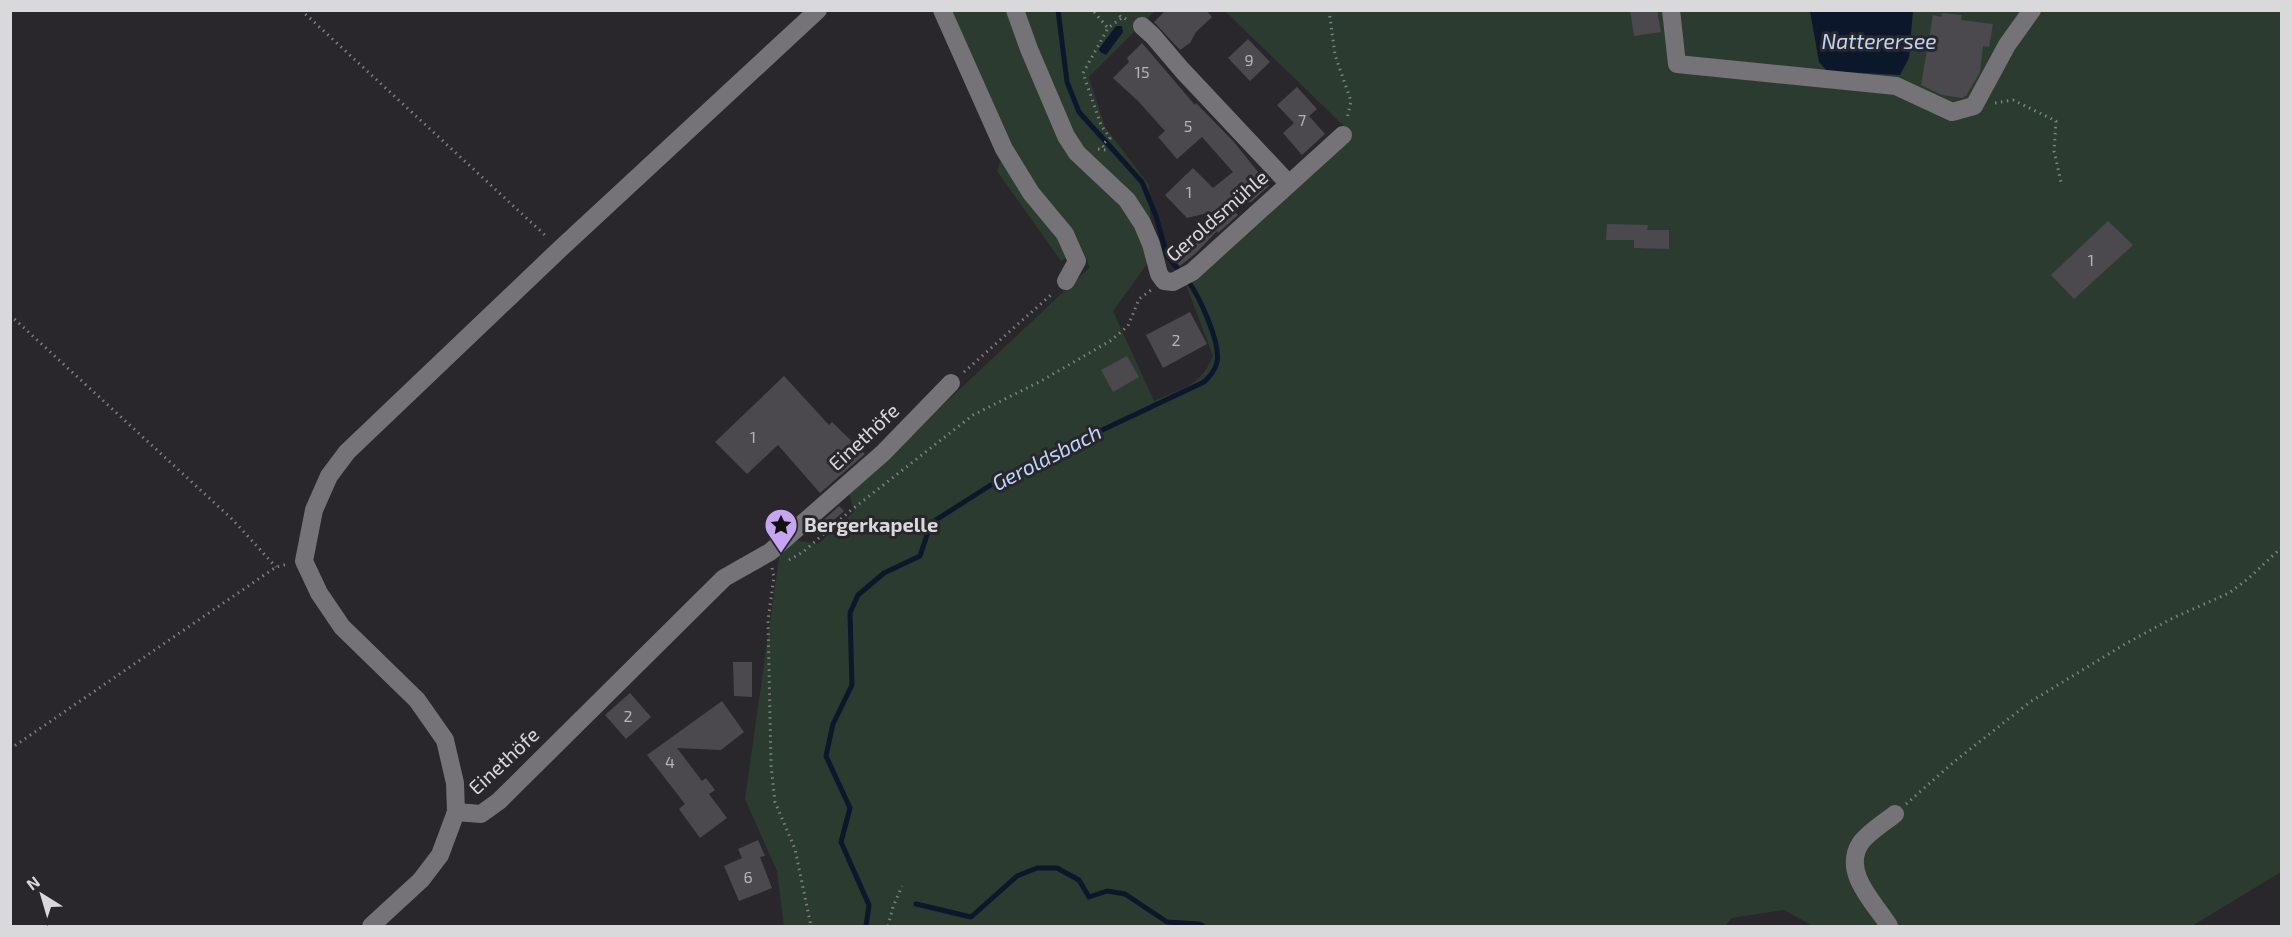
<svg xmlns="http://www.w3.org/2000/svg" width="2292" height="937" font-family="'Exo 2',sans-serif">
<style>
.green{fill:#2b3b2f}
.water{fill:#0c172b}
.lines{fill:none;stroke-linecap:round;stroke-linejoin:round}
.stream{stroke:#0c172b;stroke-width:5}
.building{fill:#4b494e}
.path{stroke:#807e82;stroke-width:3;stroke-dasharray:1.5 4.5;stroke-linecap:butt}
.minor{stroke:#757378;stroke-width:18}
.labels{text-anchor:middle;stroke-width:6;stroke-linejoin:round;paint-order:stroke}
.number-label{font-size:16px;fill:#b6b4b8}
.street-label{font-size:20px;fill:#d9d8db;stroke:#29272b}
.poi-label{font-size:20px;font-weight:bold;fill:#d9d8db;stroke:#29272b;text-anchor:start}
.water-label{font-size:21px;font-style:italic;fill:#bfd6fd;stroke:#29272b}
</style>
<rect width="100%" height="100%" fill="#29272b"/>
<!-- green -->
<path class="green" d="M933 11H1155L1089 77 1105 127 1149 185 1152 257 1113 311 1154 401C1182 388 1201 386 1213 356L1186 285 1352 134 1225 11H2281V872L2192 926H1813L1784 910 1732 918 1725 926H784L777 871 745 799 780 551 794 540 818 544 854 512 849 493 1090 267 1082 250 1061 261 997 171 1002 156 943 20Z"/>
<!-- water -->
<g class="water">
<polygon points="1810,11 1913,11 1909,58 1900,75 1827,71 1819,62"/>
<polygon points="1116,26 1122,26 1123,32 1106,55 1100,52 1099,49"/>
</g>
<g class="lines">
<!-- stream -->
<g class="stream">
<polyline points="1058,10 1067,82 1079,112 1142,182 1156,216 1167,256 1181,273"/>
<polyline points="916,904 971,917 1017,876 1037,868 1057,868 1079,880 1089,897 1107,891 1125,894 1167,922 1199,924 1203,926"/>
<path d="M866 926 869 905 841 842 850 808 826 756 833 724 852 685 850 613 858 595 884 573 920 556 931 523 1005 476 1204 382C1210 376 1215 371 1217 362 1221 343 1199 295 1187 280"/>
</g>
</g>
<!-- building -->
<g class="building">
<polygon points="1166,10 1206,10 1212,17 1196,32 1190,43 1180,50 1154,22"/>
<polygon points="1630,10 1657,10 1661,32 1634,36"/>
<polygon points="1942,13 1962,15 1961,20 1993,24 1989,47 1983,46 1980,72 1966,96 1962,98 1942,95 1921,85 1933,15 1941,17"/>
<polygon points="1248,39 1270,62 1250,81 1228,58"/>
<polygon points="1142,43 1195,105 1196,103 1234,142 1269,186 1251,202 1230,207 1238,215 1218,233 1217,231 1196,253 1180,266 1171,255 1228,208 1187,218 1165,195 1193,168 1213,188 1233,172 1202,137 1177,159 1158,137 1165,131 1138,101 1113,78 1129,62 1127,58"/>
<polygon points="1297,87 1317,109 1309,116 1325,134 1302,155 1283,133 1294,123 1277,105"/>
<polygon points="2108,221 2133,245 2074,299 2051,275"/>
<polygon points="1607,224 1648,225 1647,230 1669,230 1669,249 1634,248 1634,240 1606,240"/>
<polygon points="1190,312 1207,344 1163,368 1146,335"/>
<polygon points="1127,356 1139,377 1113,392 1101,370"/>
<polygon points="784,376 829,425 832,422 865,454 820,493 778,445 747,474 715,442"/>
<polygon points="839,506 844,511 822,531 817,526"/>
<polygon points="733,662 752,662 752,697 734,696"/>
<polygon points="630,693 651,717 626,739 605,715"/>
<polygon points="722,701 744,732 721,750 677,748 702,781 706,778 715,790 709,794 727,818 700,838 679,809 685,804 647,755"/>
<polygon points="758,840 765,856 760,857 772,888 739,901 724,866 742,858 738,849"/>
</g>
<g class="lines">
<!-- path -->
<g class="path">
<polyline points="301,10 547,237"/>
<polyline points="1117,10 1121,18"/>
<polyline points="1329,10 1335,55 1351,101 1347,119"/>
<polyline points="1094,12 1108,28 1123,17 1126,19"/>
<polyline points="1995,103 2013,100 2056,121 2054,151 2061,182"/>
<polyline points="1098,149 1106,150 1102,145 1110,138 1101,125 1083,73 1108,28"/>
<polyline points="10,315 232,519 276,567"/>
<polyline points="964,372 1053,293"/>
<polyline points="789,560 803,552 850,511 973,415 1041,381 1110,341 1128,326 1139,299 1151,290"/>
<polyline points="772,568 774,577 768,620 771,765 775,802 795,849 811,926"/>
<polyline points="10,749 276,567 288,564"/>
<polyline points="1906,804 1955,761 2030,702 2125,644 2173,618 2229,593 2249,578 2282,547"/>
<polyline points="888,926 893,907 902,886"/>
</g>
<!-- minor -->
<g class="minor">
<polyline points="942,10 1004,149 1031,193 1065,234 1077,261 1066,281"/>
<polyline points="1015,10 1029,49 1066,136 1077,153 1127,200 1142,223 1151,244 1159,274 1164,281 1173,282 1192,272 1343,135"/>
<polyline points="1671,10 1677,64 1896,86 1952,112 1974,106 2007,45 2032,10"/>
<polyline points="1142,26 1153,36 1182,70 1289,184"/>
<polyline points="456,812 455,783 445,740 417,700 342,627 319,593 304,561 314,510 329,476 347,452 560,249 818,10"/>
<polyline points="371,926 421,880 440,855 456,812 481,814 499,801 724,578 770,552 883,453 951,383"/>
<path d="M1889 926C1875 903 1842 873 1860 844 1867 833 1884 823 1895 814"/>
</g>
</g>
<!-- icons -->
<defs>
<g id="sight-pin" transform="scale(1.725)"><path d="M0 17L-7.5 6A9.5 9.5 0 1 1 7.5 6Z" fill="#c6a6f0" stroke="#29272b"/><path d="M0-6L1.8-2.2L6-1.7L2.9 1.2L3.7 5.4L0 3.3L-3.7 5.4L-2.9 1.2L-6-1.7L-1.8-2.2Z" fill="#111"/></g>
</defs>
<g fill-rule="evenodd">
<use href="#sight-pin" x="781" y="525"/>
</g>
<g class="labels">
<!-- number labels -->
<g class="number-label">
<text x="1249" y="66">9</text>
<text x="1142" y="78">15</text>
<text x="1302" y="126">7</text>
<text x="1188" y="132">5</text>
<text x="1189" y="198">1</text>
<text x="2091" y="266">1</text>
<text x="1176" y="346">2</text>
<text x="753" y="443">1</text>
<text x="628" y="722">2</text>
<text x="670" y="768">4</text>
<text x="748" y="883">6</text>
</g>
<!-- street labels -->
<g class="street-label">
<text transform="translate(1217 216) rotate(-41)" y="7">Geroldsmühle</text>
<text transform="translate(864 437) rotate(-43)" y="7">Einethöfe</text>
<text transform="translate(504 761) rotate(-43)" y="7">Einethöfe</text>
</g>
<!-- poi labels -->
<g class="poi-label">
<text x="804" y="532">Bergerkapelle</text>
</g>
<!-- water labels -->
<g class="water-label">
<text x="1879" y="49">Natterersee</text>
<text transform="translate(1047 458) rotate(-27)" y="7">Geroldsbach</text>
</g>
</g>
<!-- border -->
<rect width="2292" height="937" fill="none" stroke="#d9d8db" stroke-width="24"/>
<!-- north arrow -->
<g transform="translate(42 895) rotate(323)" stroke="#29272b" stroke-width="4.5" paint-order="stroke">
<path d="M0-4.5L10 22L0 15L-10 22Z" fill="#d9d8db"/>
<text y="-9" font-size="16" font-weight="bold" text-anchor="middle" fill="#d9d8db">N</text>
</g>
</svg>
